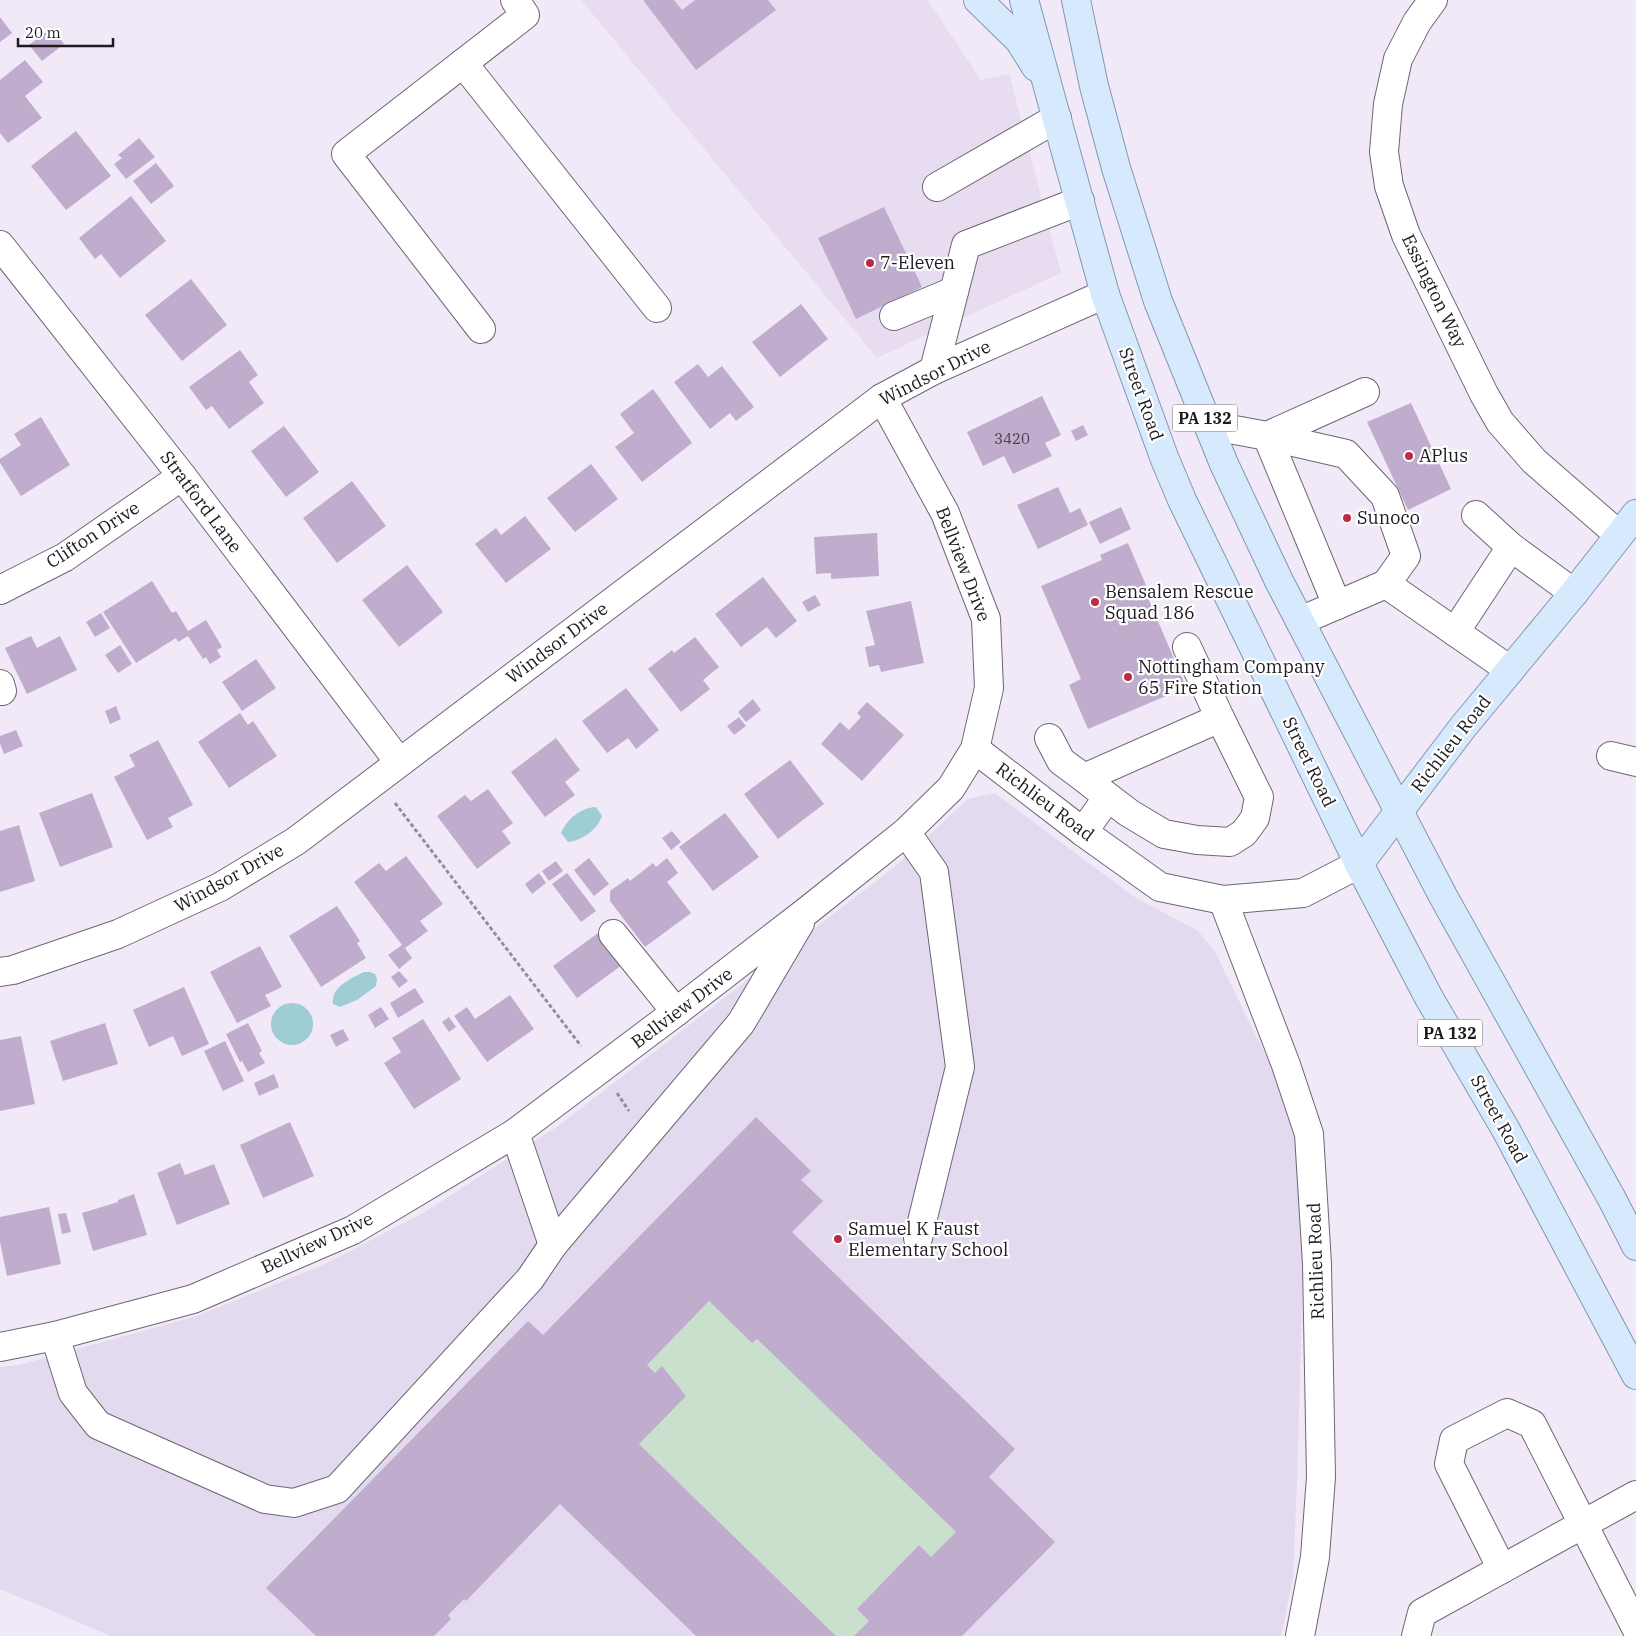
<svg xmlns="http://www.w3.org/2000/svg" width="1636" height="1636" font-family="'IBM Plex Serif',serif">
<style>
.built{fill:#e8dcf1}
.education{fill:#e4daef}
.green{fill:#c9e0cc}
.water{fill:#9ecdd3}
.building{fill:#c0adce}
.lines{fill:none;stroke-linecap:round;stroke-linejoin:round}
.minor-casing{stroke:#6d6673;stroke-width:30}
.major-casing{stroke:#8497ae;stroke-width:30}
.path{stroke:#948e99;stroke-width:3;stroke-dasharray:4 2.5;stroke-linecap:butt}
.minor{stroke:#fff;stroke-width:28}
.major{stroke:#d6e9fd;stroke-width:28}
.poi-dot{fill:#bb2a48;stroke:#fff;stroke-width:2}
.labels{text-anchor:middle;stroke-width:4.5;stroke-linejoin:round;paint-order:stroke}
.number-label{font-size:15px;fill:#46404c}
.shield{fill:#fff;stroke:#625f63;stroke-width:1}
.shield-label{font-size:16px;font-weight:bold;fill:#1e1b20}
.poi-label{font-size:18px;fill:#1e1b20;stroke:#fff;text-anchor:start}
.street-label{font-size:18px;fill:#1e1b20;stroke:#fff}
</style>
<rect width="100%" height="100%" fill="#f1e9f8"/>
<!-- built -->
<polygon class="built" points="581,0 928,0 981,80 1009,74 1061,273 877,358"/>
<!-- education -->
<polygon class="education" points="995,793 1133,896 1198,931 1214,950 1295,1115 1303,1265 1297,1482 1293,1578 1281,1636 111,1636 0,1589 0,1367 19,1365 197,1316 325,1264 423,1213 558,1126 893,868 968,799"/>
<!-- green -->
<polygon class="green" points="709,1301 752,1343 757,1339 956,1532 931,1557 919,1545 857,1609 869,1621 854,1636 836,1636 639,1444 662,1367 655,1373 647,1365"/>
<!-- water -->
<g class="water">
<path d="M596 807 602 816C597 830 583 840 568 842L561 833C567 819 580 808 596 807Z"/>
<path d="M364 972H370L375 974 377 979 376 986 357 1000 340 1007 333 1004C331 987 350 979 364 972Z"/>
<circle cx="292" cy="1024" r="21"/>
</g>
<!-- building -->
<g class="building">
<polygon points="643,0 674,0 682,10 695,0 768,0 776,10 696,70"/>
<polygon points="0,17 12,33 0,42"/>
<polygon points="52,27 64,44 42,61 29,45"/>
<polygon points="25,60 43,82 25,96 42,118 8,143 0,133 0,80"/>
<polygon points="76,131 111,176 66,210 31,166"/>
<polygon points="139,138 155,157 126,179 114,164 122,158 118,155"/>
<polygon points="156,163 174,186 151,204 133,181"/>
<polygon points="131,196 166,241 120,278 101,254 95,259 79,238"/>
<polygon points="884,207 922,287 856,319 818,238"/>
<polygon points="191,279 227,325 182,361 145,315"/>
<polygon points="801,304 828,339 780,377 752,342"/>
<polygon points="240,350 258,375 249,382 264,403 229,429 212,406 206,410 189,387"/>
<polygon points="698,364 708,377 722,366 754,407 736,421 730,413 710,429 674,382"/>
<polygon points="653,389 692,443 642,482 615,447 634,433 620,414"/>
<polygon points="1042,396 1061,435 1045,443 1052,456 1013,474 1004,456 983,466 967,432"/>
<polygon points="1411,403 1451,489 1408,510 1367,422"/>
<polygon points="41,417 70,465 21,496 0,463 0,459 21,445 14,434"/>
<polygon points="1083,425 1088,435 1076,441 1071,431"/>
<polygon points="284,426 319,472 286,497 251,451"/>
<polygon points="591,464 618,499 575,532 547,498"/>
<polygon points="352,481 386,526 337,563 303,518"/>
<polygon points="1058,487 1070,513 1080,508 1088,525 1038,549 1017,505"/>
<polygon points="1121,507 1131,529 1100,544 1089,522"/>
<polygon points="525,516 551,549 506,583 475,544 496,528 501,535"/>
<polygon points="877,533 879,576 831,579 831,573 816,574 814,537"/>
<polygon points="1128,543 1151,597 1148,598 1184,682 1164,691 1166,696 1088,729 1069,685 1081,679 1041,586 1102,560 1100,555"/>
<polygon points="407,565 443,612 399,647 362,600"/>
<polygon points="763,577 797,621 776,638 767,627 741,647 715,614"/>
<polygon points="152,581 172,613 176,611 188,631 206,620 222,647 217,650 221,657 210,664 206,657 203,659 188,636 178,642 176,638 136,663 103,612"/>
<polygon points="815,595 821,605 808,612 802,602"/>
<polygon points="911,601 924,663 881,672 879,665 869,667 865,647 875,645 866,611"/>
<polygon points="101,613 110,628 95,637 86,622"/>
<polygon points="31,636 37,648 60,636 77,670 27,694 5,648"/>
<polygon points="695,637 719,667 703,680 710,689 681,712 648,669 672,650 674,653"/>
<polygon points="120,645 132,664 118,673 105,655"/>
<polygon points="256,659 276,688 242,711 222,682"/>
<polygon points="626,688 659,730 636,749 628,738 607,753 582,721"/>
<polygon points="753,699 761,710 746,722 738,712"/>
<polygon points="867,702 904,735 862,781 821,744 840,722 849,730 861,717 857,713"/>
<polygon points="116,706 121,719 110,724 105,711"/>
<polygon points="240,713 248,725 253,721 277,756 229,788 198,742"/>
<polygon points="739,717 746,726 734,735 727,726"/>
<polygon points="16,730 23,746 4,754 0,743 0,736"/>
<polygon points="556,738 580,770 565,782 575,795 545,817 511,772"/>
<polygon points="158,740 193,805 168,818 173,827 147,840 114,777 135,766 129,755"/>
<polygon points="790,760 824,804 778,839 744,794"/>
<polygon points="488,789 513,823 502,831 511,843 477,869 437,816 465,795 471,801"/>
<polygon points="92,793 113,847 60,867 39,813"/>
<polygon points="725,813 759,857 713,891 679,847"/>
<polygon points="19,825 35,881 0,892 0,831"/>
<polygon points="672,831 681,842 671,850 662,838"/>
<polygon points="406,856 443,904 420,921 428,931 405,948 412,958 399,969 388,955 402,945 354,882 379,863 386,871"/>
<polygon points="589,858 609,884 594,896 574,870"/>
<polygon points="667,858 678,873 667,882 691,913 645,947 610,901 610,891 628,878 630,881 653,863 656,867"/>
<polygon points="556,861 563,871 549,881 542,871"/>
<polygon points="539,873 546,883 532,894 525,884"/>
<polygon points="567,873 596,911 581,922 552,884"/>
<polygon points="337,906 360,941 357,943 366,958 321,987 289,936"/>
<polygon points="598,933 622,965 577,998 553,966"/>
<polygon points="260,946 282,987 265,995 271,1006 237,1023 210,972"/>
<polygon points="399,971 408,981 399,988 391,977"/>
<polygon points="184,987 209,1044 182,1056 173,1036 149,1047 133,1010"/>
<polygon points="415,988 424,1002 398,1018 390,1003"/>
<polygon points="510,995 534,1029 487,1062 454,1016 467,1007 475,1019"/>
<polygon points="381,1007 389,1019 375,1028 368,1015"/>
<polygon points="449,1017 456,1027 449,1032 442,1022"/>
<polygon points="423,1019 461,1079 414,1109 384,1063 401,1052 392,1038"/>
<polygon points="105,1023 118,1064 63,1081 50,1041"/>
<polygon points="248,1023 262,1051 259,1053 265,1063 248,1072 242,1061 240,1062 226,1034"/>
<polygon points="343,1029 349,1040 336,1047 330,1035"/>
<polygon points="21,1036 35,1104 0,1111 0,1040"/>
<polygon points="225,1041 244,1081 223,1091 204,1051"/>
<polygon points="274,1074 279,1087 259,1096 254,1083"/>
<polygon points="756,1117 811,1171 801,1180 823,1201 792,1232 1015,1449 989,1477 1055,1542 962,1636 854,1636 869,1621 857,1609 919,1545 931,1557 956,1532 757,1339 752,1343 709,1301 647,1365 655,1373 662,1366 686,1396 639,1444 836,1636 696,1636 560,1504 466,1601 464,1599 448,1615 451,1619 434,1636 316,1636 266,1588 528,1321 543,1335"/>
<polygon points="290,1122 314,1176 263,1198 240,1145"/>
<polygon points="180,1163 185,1175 214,1164 230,1204 177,1225 157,1173"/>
<polygon points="134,1194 147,1235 93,1251 82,1213 118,1202 118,1200"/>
<polygon points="49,1207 61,1264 7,1276 0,1242 0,1217"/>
<polygon points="66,1213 71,1232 62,1234 58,1214"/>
</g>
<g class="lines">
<!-- minor casing -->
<g class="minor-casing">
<g id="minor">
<polyline points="1433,0 1417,22 1398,59 1388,104 1384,152 1389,186 1406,235 1484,394 1500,422 1534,461 1619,535"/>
<polyline points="463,63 657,308"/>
<polyline points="937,187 1057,118"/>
<polyline points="0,245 182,476 399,762"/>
<polyline points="894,316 954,291"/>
<polyline points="481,329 346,154 525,15 515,0"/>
<polyline points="934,370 966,245 1080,201"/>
<polyline points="1208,425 1267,436 1346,454 1385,496 1406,556 1386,584"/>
<polyline points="1476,515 1511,547 1574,593"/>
<polyline points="0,590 65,557 182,476"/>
<polyline points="1337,605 1267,436 1365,392"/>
<polyline points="1300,621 1386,584 1510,670"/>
<polyline points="1455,632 1511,547"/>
<polyline points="1187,647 1220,718"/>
<polyline points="0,684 2,691"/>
<polyline points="1049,738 1061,761 1084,778"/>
<polyline points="975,749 1083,832 1160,887 1223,900 1303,893 1359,864"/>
<polyline points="1611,756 1636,762"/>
<polyline points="906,832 934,872 960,1067 918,1238"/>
<polyline points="1083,832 1108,797 1084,778 1220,718 1259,797 1255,818 1244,833 1230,842 1197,840 1164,834 1129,813 1108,797"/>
<polyline points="1223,900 1286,1065 1309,1134 1317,1264 1321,1477 1315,1557 1300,1636"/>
<polyline points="613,934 676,1012"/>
<polyline points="0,972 13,970 118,934 220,887 296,841 882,398 934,370 1105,294"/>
<polyline points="515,1133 553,1245"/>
<polyline points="55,1336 73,1393 98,1425 265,1499 294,1503 337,1489 530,1279 553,1245 741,1023 800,923"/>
<polyline points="0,1347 55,1336 193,1299 353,1230 515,1133 676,1012 807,911 906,832 951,788 975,749 989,688 986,619 945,513 882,398"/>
<polyline points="1502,1569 1449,1464 1454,1440 1507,1413 1532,1424 1636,1628"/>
<polyline points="1416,1636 1422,1613 1636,1495"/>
</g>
</g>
<!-- major casing -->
<g class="major-casing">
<g id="major">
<polyline points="978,0 1019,40 1036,67"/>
<polyline points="1024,0 1105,294 1164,457 1182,500 1359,864 1428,996 1506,1130 1636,1375"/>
<polyline points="1076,0 1094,86 1116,168 1158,301 1224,464 1279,581 1443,896 1612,1199 1636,1246"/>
<polyline points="1359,864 1463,727 1574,593 1636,514"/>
</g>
</g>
<!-- path -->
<g class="path">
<polyline points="395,803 581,1046"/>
<polyline points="617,1093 629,1111"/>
</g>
<!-- minor -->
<use href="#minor" class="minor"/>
<!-- major -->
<use href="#major" class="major"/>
</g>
<!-- markers -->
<g class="poi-dot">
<circle cx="870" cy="263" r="5"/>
<circle cx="1409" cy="456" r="5"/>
<circle cx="1347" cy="518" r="5"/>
<circle cx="1095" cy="602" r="5"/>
<circle cx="1128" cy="677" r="5"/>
<circle cx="838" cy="1239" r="5"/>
</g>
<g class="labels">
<!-- number labels -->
<g class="number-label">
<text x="1012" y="444">3420</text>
</g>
<!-- shield labels -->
<g class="shield">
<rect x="1172.5" y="404.5" width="65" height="27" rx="4"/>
<rect x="1417.5" y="1019.5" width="65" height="27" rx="4"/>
</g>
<g class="shield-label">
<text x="1205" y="424">PA 132</text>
<text x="1450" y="1039">PA 132</text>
</g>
<!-- poi labels -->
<g class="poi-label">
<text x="880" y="269">7-Eleven</text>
<text x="1419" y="462">APlus</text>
<text x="1357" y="524">Sunoco</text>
<text x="1105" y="598">Bensalem Rescue<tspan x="1105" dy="21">Squad 186</tspan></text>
<text x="1138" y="673">Nottingham Company<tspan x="1138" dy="21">65 Fire Station</tspan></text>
<text x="848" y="1235">Samuel K Faust<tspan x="848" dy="21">Elementary School</tspan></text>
</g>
<!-- street labels -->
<g class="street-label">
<text transform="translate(1434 291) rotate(64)" y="6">Essington Way</text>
<text transform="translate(935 373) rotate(-27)" y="6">Windsor Drive</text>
<text transform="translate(1141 394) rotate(70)" y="6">Street Road</text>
<text transform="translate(201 502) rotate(53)" y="6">Stratford Lane</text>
<text transform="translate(93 535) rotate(-33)" y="6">Clifton Drive</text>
<text transform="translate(963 564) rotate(69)" y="6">Bellview Drive</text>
<text transform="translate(557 643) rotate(-37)" y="6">Windsor Drive</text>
<text transform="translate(1451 744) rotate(-52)" y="6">Richlieu Road</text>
<text transform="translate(1309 762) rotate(64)" y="6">Street Road</text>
<text transform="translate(1045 802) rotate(37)" y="6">Richlieu Road</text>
<text transform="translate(229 878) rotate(-29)" y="6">Windsor Drive</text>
<text transform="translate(682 1008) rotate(-37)" y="6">Bellview Drive</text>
<text transform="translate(1499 1119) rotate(61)" y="6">Street Road</text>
<text transform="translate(317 1243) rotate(-25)" y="6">Bellview Drive</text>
<text transform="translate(1316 1261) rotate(-92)" y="6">Richlieu Road</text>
</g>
</g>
<!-- scale -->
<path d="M18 38v8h95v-8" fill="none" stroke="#1e1b20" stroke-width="2.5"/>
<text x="25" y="38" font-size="15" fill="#1e1b20" stroke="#ffffff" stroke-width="4" paint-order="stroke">20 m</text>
</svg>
